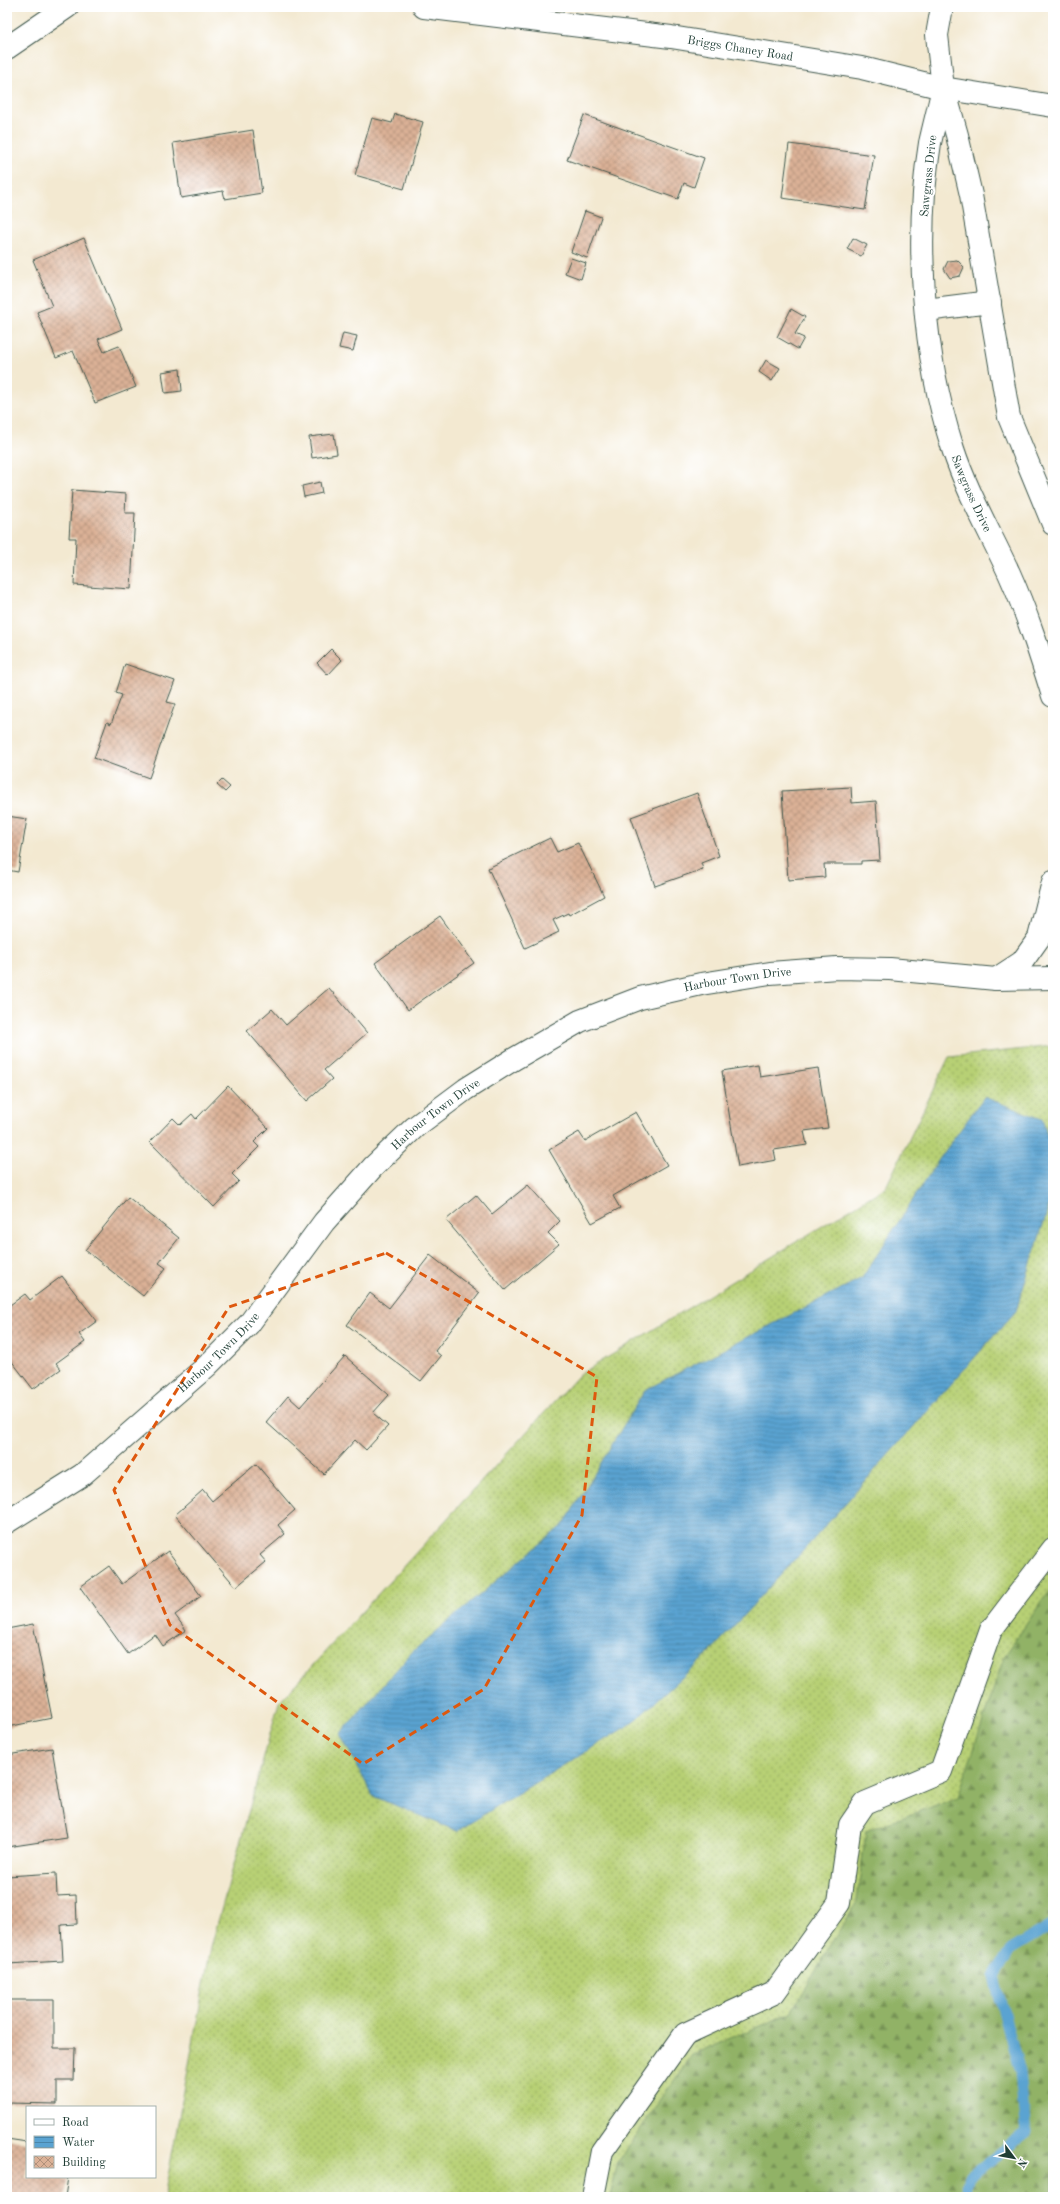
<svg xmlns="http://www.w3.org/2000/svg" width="1060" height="2204" font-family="'Old Standard TT',serif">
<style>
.grass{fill:url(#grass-dots);stroke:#6b8654}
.forest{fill:url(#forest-firs);stroke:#58784d}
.water{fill:url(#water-rules);stroke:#3c7082}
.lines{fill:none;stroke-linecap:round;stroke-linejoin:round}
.stream{stroke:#5aa3d1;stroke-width:11}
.building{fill:url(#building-cross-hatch)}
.minor-casing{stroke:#3f574c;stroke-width:24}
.major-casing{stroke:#3f574c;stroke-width:24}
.minor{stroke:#fff;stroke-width:22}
.major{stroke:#fff;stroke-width:22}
.marked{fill:none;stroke:#de580e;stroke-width:3;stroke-dasharray:8 5;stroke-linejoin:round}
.labels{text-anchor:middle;stroke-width:4;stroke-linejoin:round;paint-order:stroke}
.street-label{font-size:12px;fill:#1f3d34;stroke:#fff}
</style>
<defs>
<pattern id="grass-dots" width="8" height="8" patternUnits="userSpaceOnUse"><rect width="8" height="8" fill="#b7d075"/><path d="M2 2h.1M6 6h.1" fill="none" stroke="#94aa61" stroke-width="1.8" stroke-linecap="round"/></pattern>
<pattern id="forest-firs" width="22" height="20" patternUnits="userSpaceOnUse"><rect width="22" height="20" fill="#91b266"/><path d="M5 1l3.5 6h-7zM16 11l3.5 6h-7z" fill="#769255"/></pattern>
<pattern id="water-rules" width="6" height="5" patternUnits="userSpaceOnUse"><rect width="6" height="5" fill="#5aa3d1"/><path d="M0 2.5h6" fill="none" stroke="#4a86aa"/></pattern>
<pattern id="building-cross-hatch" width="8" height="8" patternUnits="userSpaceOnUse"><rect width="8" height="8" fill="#dbb196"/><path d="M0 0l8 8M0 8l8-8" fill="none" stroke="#b1917b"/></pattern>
</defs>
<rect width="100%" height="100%" fill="#fff"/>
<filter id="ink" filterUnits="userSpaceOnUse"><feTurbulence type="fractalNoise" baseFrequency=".025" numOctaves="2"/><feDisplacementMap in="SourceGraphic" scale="8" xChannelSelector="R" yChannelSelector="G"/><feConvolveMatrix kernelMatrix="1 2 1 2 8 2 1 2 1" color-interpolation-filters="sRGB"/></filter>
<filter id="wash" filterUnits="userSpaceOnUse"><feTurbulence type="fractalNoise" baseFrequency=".012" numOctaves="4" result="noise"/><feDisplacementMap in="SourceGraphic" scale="16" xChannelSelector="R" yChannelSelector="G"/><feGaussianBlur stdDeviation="0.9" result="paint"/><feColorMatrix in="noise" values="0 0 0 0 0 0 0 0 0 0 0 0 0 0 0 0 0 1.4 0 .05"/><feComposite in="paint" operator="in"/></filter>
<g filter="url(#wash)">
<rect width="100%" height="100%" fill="#f3e9d1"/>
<!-- grass -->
<polygon class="grass" points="1053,1046 1053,2197 164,2197 211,1947 279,1702 579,1375 886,1187 949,1057"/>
<!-- forest -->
<polygon class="forest" points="1053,1585 1053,2197 610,2197 618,2162 692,2054 791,2013 857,1901 866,1831 958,1797 1004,1657"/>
<!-- water -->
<polygon class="water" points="984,1097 1042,1119 1053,1154 1053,1193 1016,1311 811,1542 709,1653 632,1723 457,1831 373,1796 340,1734 412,1652 564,1524 645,1390 862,1278 940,1158"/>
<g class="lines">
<!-- stream -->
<polyline class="stream" points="964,2197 970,2176 1026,2133 1020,2073 994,1977 1010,1950 1053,1924"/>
</g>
<g id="blocks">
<!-- building -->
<g class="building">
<polygon points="395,114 423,122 404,189 355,175 372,118 392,123"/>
<polygon points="584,115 704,158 694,187 684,183 678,199 567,160"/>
<polygon points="253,130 262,193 225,199 223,191 181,198 173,143"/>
<polygon points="789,144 874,155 865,210 782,198"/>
<polygon points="585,211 601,217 587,258 571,252"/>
<polygon points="84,238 122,329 98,339 104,352 119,346 136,387 95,403 73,351 56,358 37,312 52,306 33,260"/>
<polygon points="853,238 867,245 861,256 847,249"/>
<polygon points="571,258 586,263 581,279 565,273"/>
<polygon points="957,260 964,267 960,276 950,278 944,269 948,261"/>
<polygon points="791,309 805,317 795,334 804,338 798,349 777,337"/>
<polygon points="343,333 357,336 353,351 339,348"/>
<polygon points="766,360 780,368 772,381 759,372"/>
<polygon points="180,369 182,391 165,393 162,372"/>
<polygon points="334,434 337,454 312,458 309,437"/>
<polygon points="320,482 322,493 304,497 302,486"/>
<polygon points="72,490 126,494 125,513 135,513 131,589 74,585 76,538 69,538"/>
<polygon points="331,649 342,660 328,675 317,663"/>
<polygon points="125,664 175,681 167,702 175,704 149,778 94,758 107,722 111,724 122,695 116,693"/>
<polygon points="222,780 230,787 225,792 217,785"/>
<polygon points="851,787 852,803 876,801 880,860 861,861 861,864 824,864 825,877 788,880 782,791"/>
<polygon points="697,793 719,856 701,863 703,869 655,886 631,817"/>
<polygon points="7,816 27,819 18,872 7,870"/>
<polygon points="550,838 557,852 578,843 604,896 569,915 568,913 553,920 559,932 525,948 488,868"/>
<polygon points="440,916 474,963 408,1010 375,963"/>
<polygon points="329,988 367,1033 324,1070 332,1079 307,1101 247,1031 272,1009 286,1025"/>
<polygon points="758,1065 760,1077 818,1068 828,1128 804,1131 807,1145 774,1150 776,1160 738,1167 722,1071"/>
<polygon points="228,1086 268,1128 254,1142 259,1147 232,1174 239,1181 214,1207 150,1142 173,1118 180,1125 192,1114 196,1119"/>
<polygon points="636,1112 667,1165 613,1196 620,1208 592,1223 549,1150 579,1132 585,1141"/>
<polygon points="528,1185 560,1221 548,1233 559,1244 505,1290 446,1220 476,1195 492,1214"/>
<polygon points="128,1197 179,1238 159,1263 166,1268 143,1296 85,1250"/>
<polygon points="430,1255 479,1293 435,1351 441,1356 421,1381 347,1325 370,1293 389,1308"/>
<polygon points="62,1276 97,1321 79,1334 85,1342 56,1363 61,1369 33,1389 7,1355 7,1301 10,1305 25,1294 30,1300"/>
<polygon points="345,1356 389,1395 373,1413 388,1426 366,1450 355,1440 324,1474 266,1422 288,1396 300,1407"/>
<polygon points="256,1464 295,1510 278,1525 285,1534 260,1555 266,1562 236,1587 175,1515 203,1490 212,1501"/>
<polygon points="168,1551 201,1596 175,1615 186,1630 163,1646 155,1634 128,1654 80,1587 109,1566 122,1584"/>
<polygon points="33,1624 52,1718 7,1727 7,1629"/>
<polygon points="52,1748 67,1838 7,1847 7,1755"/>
<polygon points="56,1873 57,1896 76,1895 77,1924 61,1925 63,1961 7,1964 7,1876"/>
<polygon points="7,2000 54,2000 54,2048 75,2048 74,2080 57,2080 57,2104 7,2103"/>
<polygon points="7,2139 27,2142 27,2177 68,2177 65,2197 7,2197"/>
</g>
</g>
</g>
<g filter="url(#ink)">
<use href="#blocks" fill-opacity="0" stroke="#3f574c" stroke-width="1"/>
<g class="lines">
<!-- minor casing -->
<g class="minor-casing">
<g id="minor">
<path id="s1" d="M943 88C939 106 934 125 930 143 914 240 923 355 953 449 967 492 990 532 1009 573 1027 613 1040 654 1053 696"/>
<polyline points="944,89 957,135 971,195 1009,417 1053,524"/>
<polyline points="926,310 990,302"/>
<polyline points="996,979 1022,962 1039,938 1053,882"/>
<path id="s2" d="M7 1522 82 1475 207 1366 249 1324 324 1222 373 1167 415 1127 466 1089 514 1059 580 1021 640 998 701 984 770 973 837 968 890 969 996 979 1053 978"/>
<polyline points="593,2197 602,2151 685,2034 774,1993 839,1903 850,1825 865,1803 941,1771 991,1630 1053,1549"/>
</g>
</g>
<!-- major casing -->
<g class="major-casing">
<g id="major">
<path id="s3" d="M424 7 671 37 862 68 943 88 1053 106"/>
<polyline points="942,7 937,35 943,88"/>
<polyline points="7,48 67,7"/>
</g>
</g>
<!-- minor -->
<use href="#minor" class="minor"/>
<!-- major -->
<use href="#major" class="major"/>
</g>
</g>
<!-- marked area -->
<path class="marked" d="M386 1253 597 1377 582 1515 484 1689 363 1764 170 1625 114 1490 229 1307Z"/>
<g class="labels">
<!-- street labels -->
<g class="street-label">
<text dy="4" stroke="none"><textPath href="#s3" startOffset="319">Briggs Chaney Road</textPath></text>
<text transform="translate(928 176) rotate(-84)" y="4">Sawgrass Drive</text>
<text dy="4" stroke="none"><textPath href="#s1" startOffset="414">Sawgrass Drive</textPath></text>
<text dy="4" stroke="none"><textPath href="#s2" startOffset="932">Harbour Town Drive</textPath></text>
<text dy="4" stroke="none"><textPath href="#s2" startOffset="596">Harbour Town Drive</textPath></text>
<text dy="4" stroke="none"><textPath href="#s2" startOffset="272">Harbour Town Drive</textPath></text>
</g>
</g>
<!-- margin -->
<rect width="1060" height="2204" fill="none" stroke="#fff" stroke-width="24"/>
<!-- legend -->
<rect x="26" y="2106" width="130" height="72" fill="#ffffff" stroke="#a5b1ae"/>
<rect x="34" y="2119" width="20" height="6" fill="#ffffff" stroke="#a5b1ae"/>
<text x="62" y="2126" font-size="12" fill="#1f3d34">Road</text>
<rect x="34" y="2136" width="20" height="12" fill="url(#water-rules)" stroke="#a5b1ae"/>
<text x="62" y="2146" font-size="12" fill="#1f3d34">Water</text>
<rect x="34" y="2156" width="20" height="12" fill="url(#building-cross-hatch)" stroke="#a5b1ae"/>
<text x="62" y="2166" font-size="12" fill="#1f3d34">Building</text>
<!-- north arrow -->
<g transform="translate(1014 2158) rotate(122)" stroke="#ffffff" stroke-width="3" paint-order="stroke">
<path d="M0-3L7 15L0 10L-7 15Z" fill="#1f3d34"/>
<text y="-6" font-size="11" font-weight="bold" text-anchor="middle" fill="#1f3d34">N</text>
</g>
</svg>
